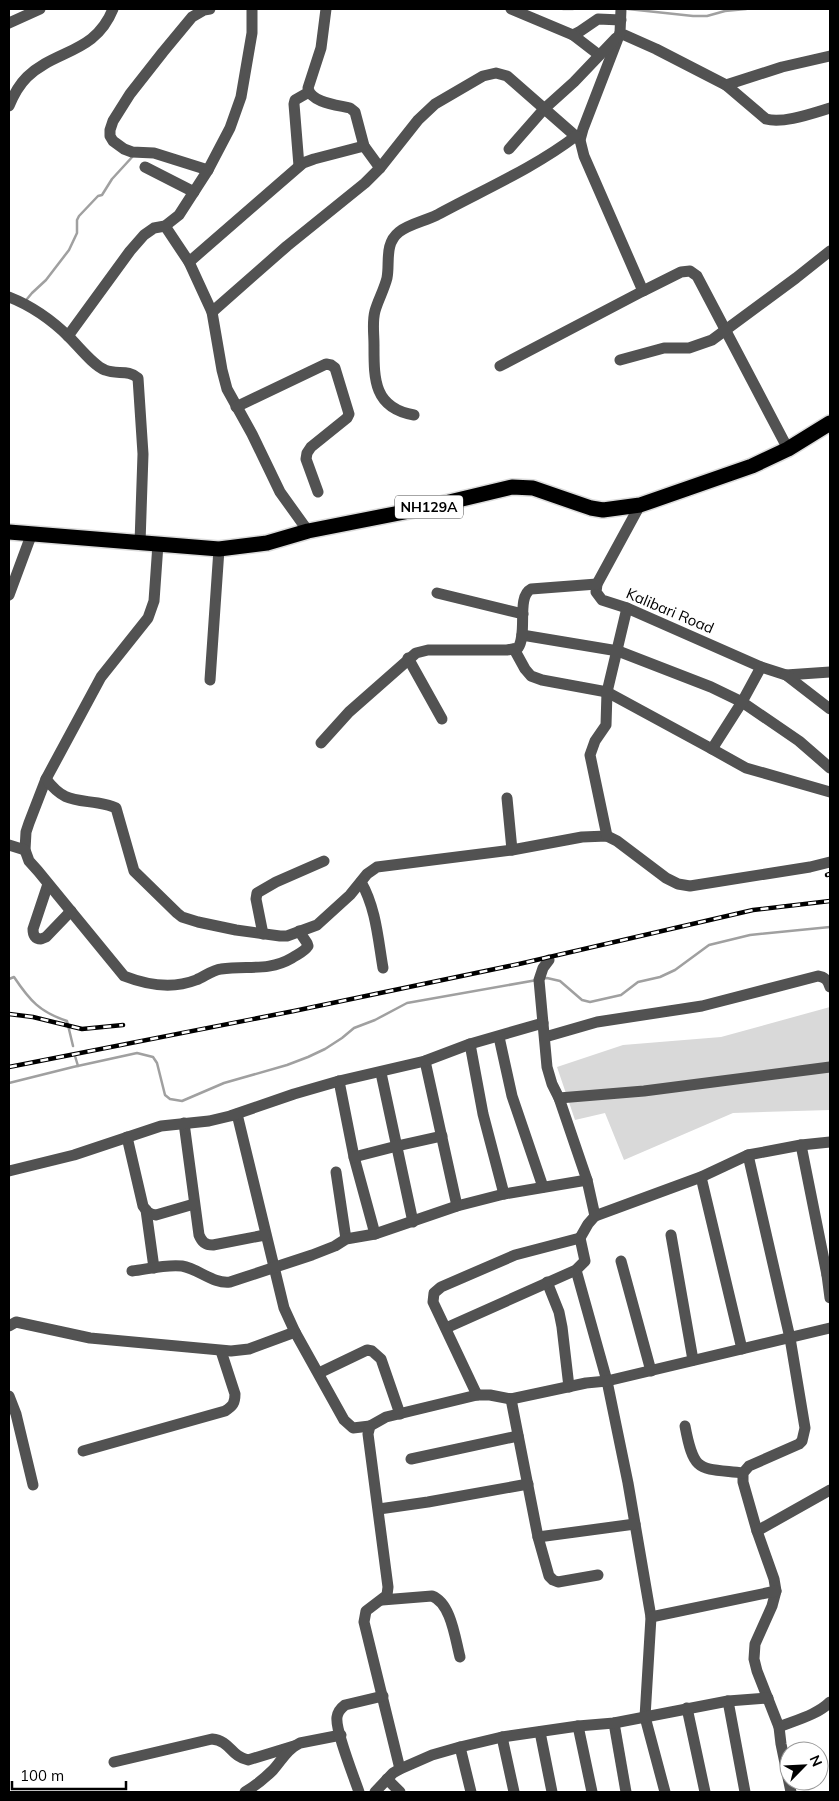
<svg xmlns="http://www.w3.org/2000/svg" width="839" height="1801" font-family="Mulish,sans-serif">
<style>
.green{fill:#d9d9d9}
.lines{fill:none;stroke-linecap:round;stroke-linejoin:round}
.stream{stroke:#a0a0a0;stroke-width:2.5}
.highway-casing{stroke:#dbdbdb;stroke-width:18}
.minor{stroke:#525252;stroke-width:11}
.highway{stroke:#000;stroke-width:15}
.rail-casing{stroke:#000;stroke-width:4.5}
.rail{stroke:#fff;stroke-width:2.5;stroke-dasharray:8;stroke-linecap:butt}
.labels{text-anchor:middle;stroke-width:4;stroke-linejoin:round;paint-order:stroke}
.shield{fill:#fff;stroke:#4c4c4c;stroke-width:1}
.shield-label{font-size:14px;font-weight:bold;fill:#000}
.street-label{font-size:15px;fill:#000;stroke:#fff}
</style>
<rect width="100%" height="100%" fill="#fff"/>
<!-- green -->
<polygon class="green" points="830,1007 830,1110 733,1113 624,1160 605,1113 575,1120 557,1067 623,1045 721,1037"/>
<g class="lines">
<!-- stream -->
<g class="stream">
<polyline points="563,9 573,9"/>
<polyline points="628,9 693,16 707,16 725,11 746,9"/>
<polyline points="27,299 32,293 46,280 69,250 77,233 77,220 79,216 98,196 102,195 112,179 134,155"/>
<path d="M9 979 14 977C30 1001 40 1012 67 1021L73 1046"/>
<polyline points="542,979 547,978 560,981 582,1000 590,1002 621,995 638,982 660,977 675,970 709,945 750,935 830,927"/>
<polyline points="75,1056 78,1066"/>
<polyline points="9,1083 73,1067 137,1053 153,1057 157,1063 165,1095 170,1099 182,1101 224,1083 287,1065 308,1057 325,1049 342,1038 354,1028 375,1020 407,1003 537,980"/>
</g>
<!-- highway casing -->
<g class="highway-casing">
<polyline id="highway" points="9,532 219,549 267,543 308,531 420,509 512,487 533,488 591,508 603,510 640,505 752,466 788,449 830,423"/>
</g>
<!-- minor -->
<g class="minor">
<path d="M326 9 321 48 308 88C311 103 338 105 350 108L355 112 364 146 380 168"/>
<polyline points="511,9 573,35 579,32 598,19 621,20"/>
<path d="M621 9 620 33 656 49 726 85 766 119C783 124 813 113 830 108"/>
<polyline points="9,23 40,9"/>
<polyline points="620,33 583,129 580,140 584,156 643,291 681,272 690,271 697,276 788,449"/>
<polyline points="573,35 599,55"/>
<polyline points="726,85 782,67 830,56"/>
<path d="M9 106C13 96 19 85 27 77 56 49 95 54 113 9"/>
<polyline points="509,149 544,109 574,82 616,38"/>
<polyline points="299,166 294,104 295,100 309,92"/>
<polyline points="145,167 194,192"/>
<polyline points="208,170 154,153 132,152 124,149 113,141 110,136 110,130 113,121 130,94 163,52 192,17 204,10 210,9"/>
<polyline points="165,226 189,262 212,312 222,370 227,389 252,434 280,492 308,531"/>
<polyline points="189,262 303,163 314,159 364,146"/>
<path d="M9 297C32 306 53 321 70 338 79 347 94 366 105 370 117 375 128 369 138 378L143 454 140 543"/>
<polyline points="212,312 287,246 365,183 380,168 418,120 435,104 483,76 496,73 507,76 580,140"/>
<polyline points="68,336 130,251 144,235 154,228 165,226 179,215 208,170 230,128 241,97 252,33 252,9"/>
<polyline points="620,360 664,348 689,348 712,340 796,278 830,251"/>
<polyline points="500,366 643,291"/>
<polyline points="236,407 326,364 331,365 335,368 349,414 347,418 311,447 307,453 306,459 318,492"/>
<path d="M414 415C373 408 374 378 374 345 374 333 372 322 375 311 378 300 384 290 387 278 390 263 384 244 399 232 409 224 425 221 437 215 483 190 534 168 576 136"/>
<polyline points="640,505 597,584 596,592 602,600 627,608 761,667 786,675 830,672"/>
<path d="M158 544 154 601 148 618 101 677 46 779 29 823 26 832 25 850 29 861 38 871 124 976C147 985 173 989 196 980 204 977 212 970 221 969 247 965 268 972 292 958 298 954 304 952 308 946L307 943 299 931"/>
<polyline points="437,593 523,614"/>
<polyline points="9,595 32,533"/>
<polyline points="522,635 618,651 711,687 742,702 799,741 830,768"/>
<polyline points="514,649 525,669 531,676 542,680 607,692 712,749 742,702 761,667"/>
<polyline points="408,658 442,719"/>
<polyline points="786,675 830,709"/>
<polyline points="210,680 219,549"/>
<path d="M321 743 349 712 416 653 428 650H507L518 648C528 633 516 597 531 589L597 584"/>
<polyline points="712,749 746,768 830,792"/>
<path d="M46 779C63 801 72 799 98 803 104 804 110 805 116 808L134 871 177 913 182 917 198 922 236 930 280 936H287L317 925 350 895 367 874 377 867 512 850 582 837 607 836 617 841 666 878 678 884 690 886 810 867 830 862"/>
<polyline points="507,798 512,850"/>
<polyline points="607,836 590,755 595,741 606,725 607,692 627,608"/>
<polyline points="9,845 25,850"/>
<path d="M361 882C376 908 378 939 383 968"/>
<path d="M48 884 33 929C33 935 35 939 41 939L46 937 71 911"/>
<polyline points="263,934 256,899 257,893 276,882 324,861"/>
<polyline points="499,1037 512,1096 543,1187"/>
<path d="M545 1037 597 1022 702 1006 818 976C825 977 828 980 830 987"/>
<polyline points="470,1044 483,1114 504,1194"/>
<polyline points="425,1061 457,1206"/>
<polyline points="381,1073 413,1222"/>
<polyline points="339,1081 354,1157 375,1234"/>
<polyline points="559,1098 644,1091 830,1067"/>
<polyline points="237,1114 284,1308 295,1332 344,1420 353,1428 370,1426"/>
<path d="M184 1123 199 1235C202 1242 205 1245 213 1245L265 1235"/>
<path d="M127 1137 143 1206C147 1212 149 1214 156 1215L194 1204"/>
<polyline points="801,1145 827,1275"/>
<polyline points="748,1155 790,1338 805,1428 802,1441 799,1444 749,1466 743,1473 743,1482 757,1531 774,1579 776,1591 772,1606 755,1644 754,1659 757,1671 779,1727 781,1744 791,1792"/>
<polyline points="354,1157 397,1146 442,1136"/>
<polyline points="9,1171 74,1155 161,1126 209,1121 230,1116 294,1094 339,1081 425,1061 470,1044 543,1023"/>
<polyline points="336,1172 346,1239"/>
<polyline points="701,1177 742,1349"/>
<polyline points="146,1210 154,1268"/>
<polyline points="595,1216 701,1177 748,1155 801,1145 830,1142"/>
<polyline points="671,1235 693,1360"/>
<polyline points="621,1261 651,1371"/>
<polyline points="576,1270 607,1381 628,1483 651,1617 645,1717 665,1792"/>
<path d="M132 1271C148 1269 167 1264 182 1266 199 1269 213 1284 230 1282L312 1255 335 1246 346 1239 375 1234 457 1206 504 1194 587 1180"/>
<polyline points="830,1274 827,1275 830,1298"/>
<polyline points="547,1282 559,1312 562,1327 569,1387"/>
<polyline points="9,1326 16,1322 90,1338 231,1351 249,1349 295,1332"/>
<polyline points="446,1328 576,1270 585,1261 580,1238 588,1224 595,1216 587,1180 559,1098 552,1084 547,1067 539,980 543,968 549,960"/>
<polyline points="319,1373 367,1350 372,1351 381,1359 400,1414"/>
<polyline points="477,1395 433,1302 434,1293 441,1287 515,1255 580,1238"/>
<polyline points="9,1396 16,1414 33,1485"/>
<polyline points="511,1399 538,1537 549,1576 553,1580 558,1582 598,1575"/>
<path d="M685 1426C694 1474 699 1468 743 1473"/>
<path d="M83 1451 225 1411C233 1406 235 1403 235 1394L221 1351"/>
<polyline points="411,1459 518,1436"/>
<polyline points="379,1509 428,1502 528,1484"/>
<polyline points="757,1531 830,1490"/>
<polyline points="538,1537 635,1524"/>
<path d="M382 1600 432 1596C451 1603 455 1638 460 1657"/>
<polyline points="651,1617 776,1591"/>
<polyline points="728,1701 745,1792"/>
<polyline points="687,1708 705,1792"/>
<polyline points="614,1723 626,1792"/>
<polyline points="578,1726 592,1792"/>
<path d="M779 1727C796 1720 817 1715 830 1702"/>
<polyline points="540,1732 552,1792"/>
<polyline points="502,1737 514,1792"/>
<polyline points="460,1747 471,1792"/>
<path d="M114 1762 212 1739C231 1741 230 1756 248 1760L294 1746"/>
<polyline points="400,1769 364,1622 366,1611 387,1595 388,1587 368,1434 370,1426 386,1417 477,1395 490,1395 511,1399 586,1383 607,1381 830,1328"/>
<polyline points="387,1779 400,1792"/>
<path d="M245 1792C255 1786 264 1779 273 1770 282 1760 287 1749 300 1743L341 1735"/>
<path d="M359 1792C354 1777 335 1730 337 1717 338 1711 341 1708 345 1705L383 1696"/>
<polyline points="375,1792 393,1773 400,1769 432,1755 460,1747 502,1737 578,1726 614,1723 728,1701 768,1698"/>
</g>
<!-- highway -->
<use href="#highway" class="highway"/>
<!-- rail casing -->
<g class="rail-casing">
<g id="rail">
<polyline points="827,875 830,874"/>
<polyline points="9,1014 33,1017 82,1029 123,1025"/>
<polyline points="9,1067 294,1011 519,964 753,910 830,901"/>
</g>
</g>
<!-- rail -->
<use href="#rail" class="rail"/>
</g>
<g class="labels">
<!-- shield labels -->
<rect class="shield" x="395" y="495.5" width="68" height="23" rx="4"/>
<g class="shield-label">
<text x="429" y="512">NH129A</text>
</g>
<!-- street labels -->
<g class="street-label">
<text transform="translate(670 611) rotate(23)" y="5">Kalibari Road</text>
</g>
</g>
<!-- border -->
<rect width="839" height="1801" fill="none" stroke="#000000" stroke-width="20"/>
<!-- north arrow -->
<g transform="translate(804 1766) rotate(66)"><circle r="24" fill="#ffffff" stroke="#999999"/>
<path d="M0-4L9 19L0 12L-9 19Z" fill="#000000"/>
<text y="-8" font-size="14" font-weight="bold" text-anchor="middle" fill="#000000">N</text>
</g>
<!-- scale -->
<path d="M12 1781v8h114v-8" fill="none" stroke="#000000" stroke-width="2.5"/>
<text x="20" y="1781" font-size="15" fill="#000000" stroke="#ffffff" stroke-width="4" paint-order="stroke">100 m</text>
</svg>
